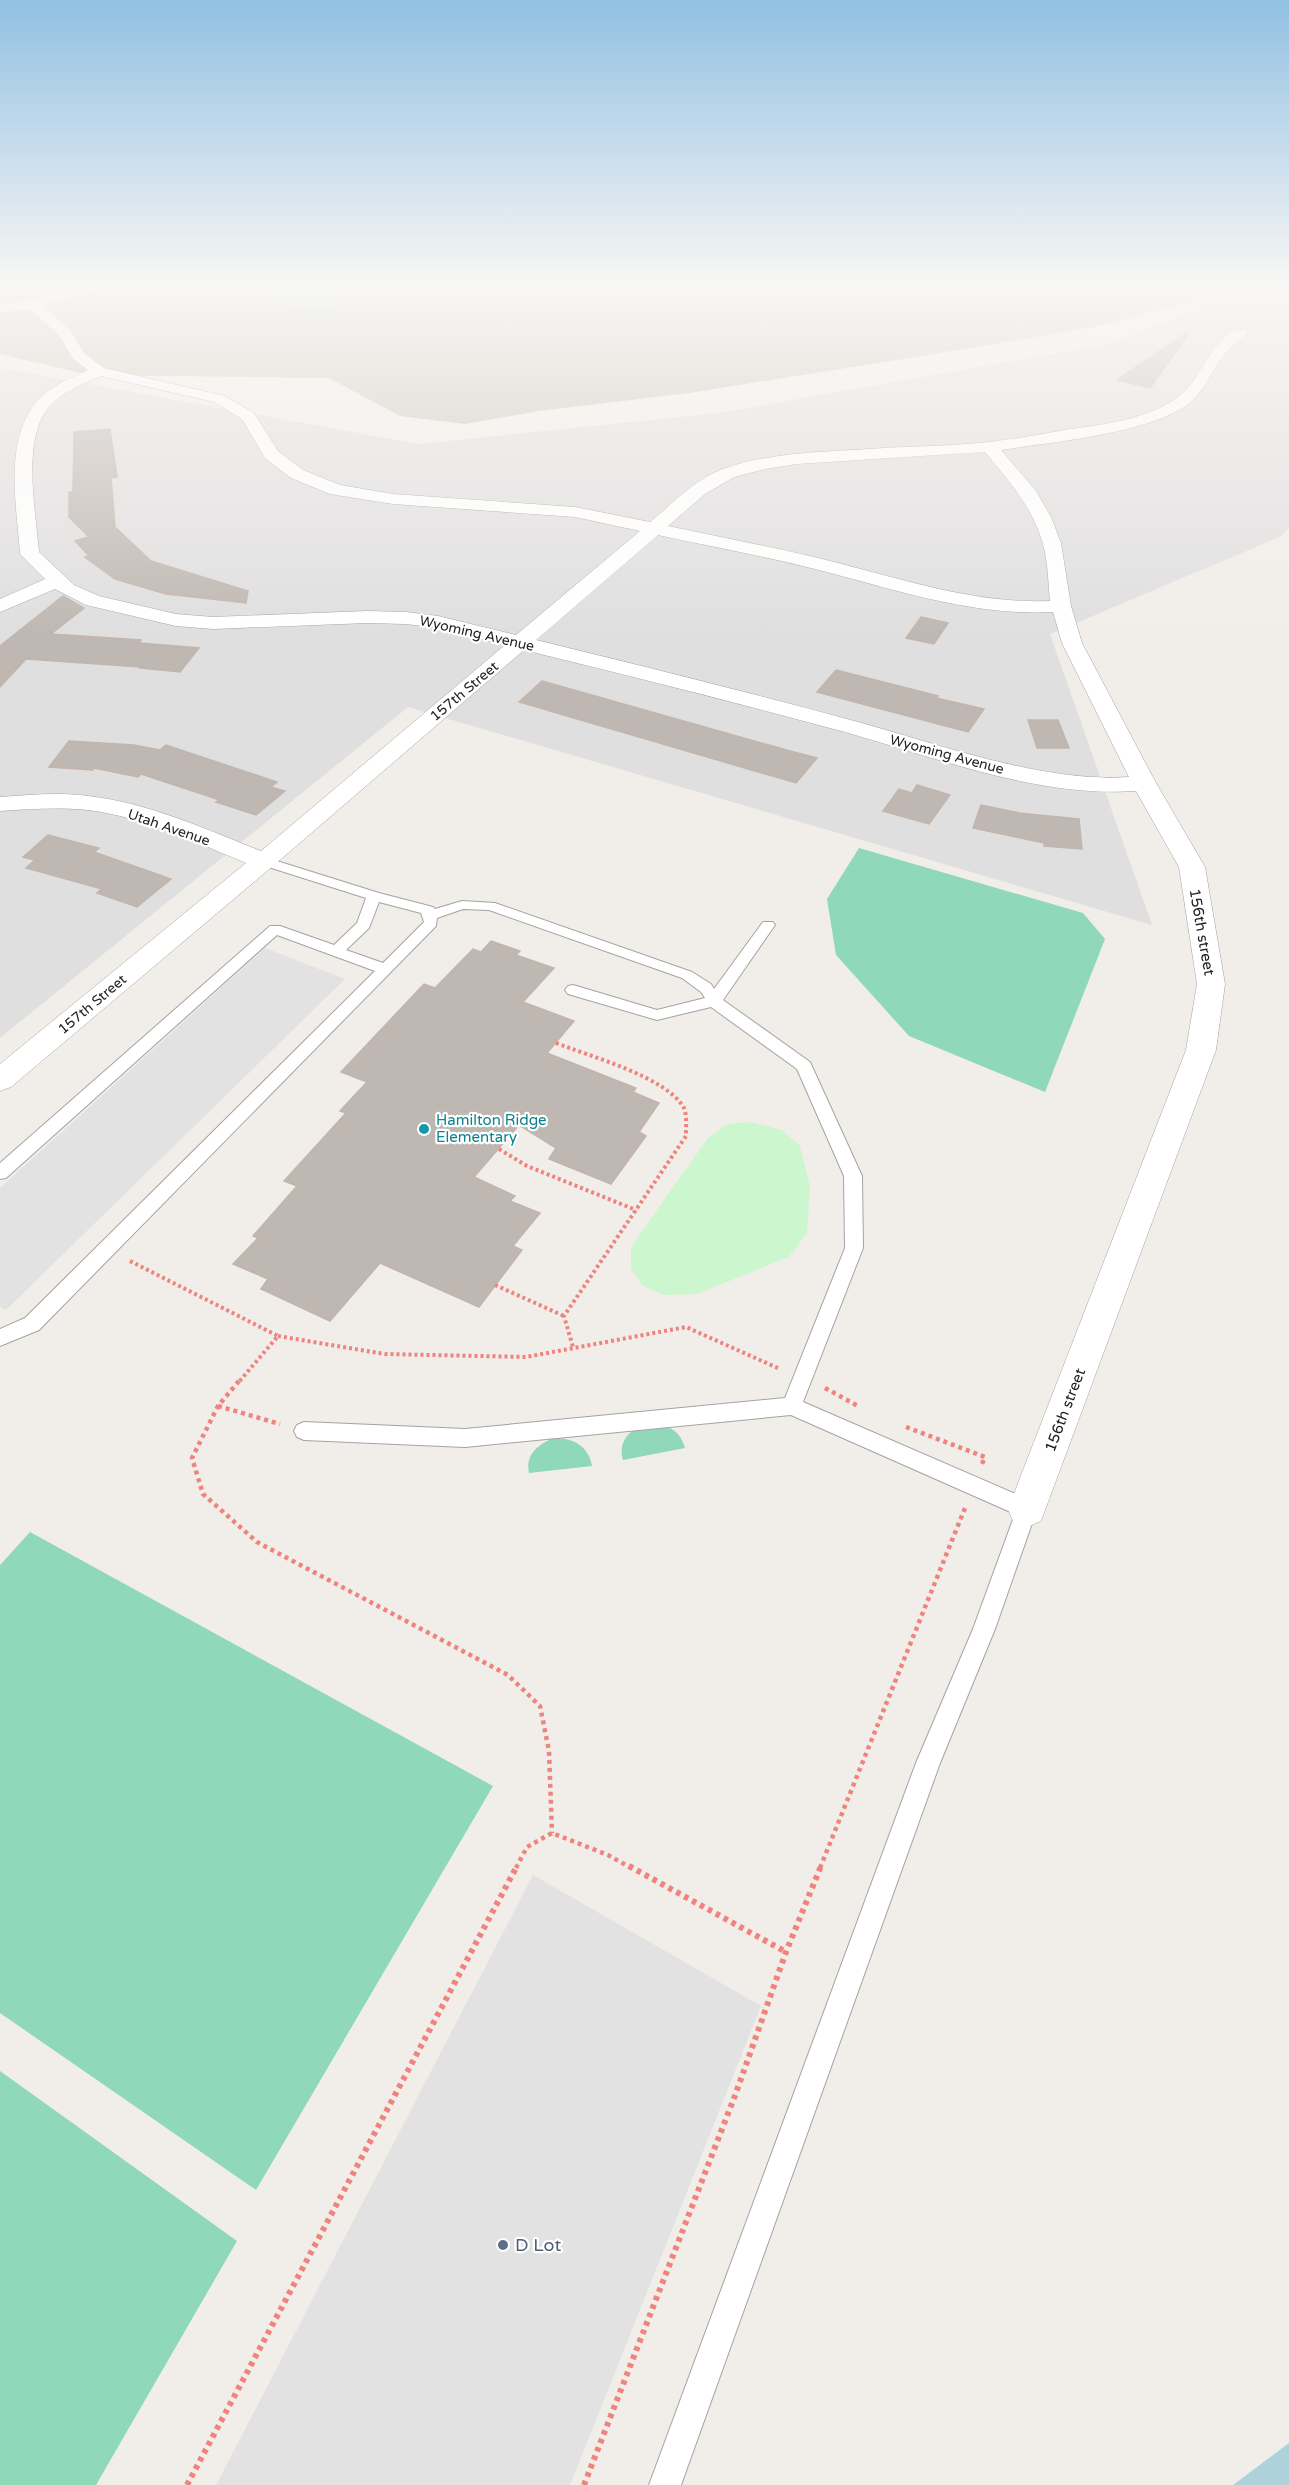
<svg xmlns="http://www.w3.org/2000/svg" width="1289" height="2485" font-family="'Varela Round',sans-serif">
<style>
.residential{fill:#e0dfdf}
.construction{fill:#c5c4b5}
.park{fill:#ccf6cd}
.pitch{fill:#8fd8b9}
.parking{fill:#e2e2e2}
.water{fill:#aed2da}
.building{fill:#beb7b2;stroke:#c2b5ad;stroke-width:1.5}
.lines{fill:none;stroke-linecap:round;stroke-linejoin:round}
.lane-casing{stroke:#a3a3a3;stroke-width:2}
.street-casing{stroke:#a3a3a3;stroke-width:1}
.path-far2{stroke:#ee847d;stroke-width:4;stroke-dasharray:3 3;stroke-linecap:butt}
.path-far1{stroke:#ee847d;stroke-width:4.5;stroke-dasharray:4 4;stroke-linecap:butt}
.path{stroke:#ee847d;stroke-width:6;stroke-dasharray:4.5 4.5;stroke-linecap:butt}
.lane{fill:#fff;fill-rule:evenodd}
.street{fill:#fff;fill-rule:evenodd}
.culture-dot{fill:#0f9aa8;stroke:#fff;stroke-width:2}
.service-dot{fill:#5c6f8a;stroke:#fff;stroke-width:2}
.labels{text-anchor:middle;stroke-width:4.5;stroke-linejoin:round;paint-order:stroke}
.far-street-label{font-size:14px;fill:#222;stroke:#fff}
.street-label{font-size:15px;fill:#222;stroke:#fff}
.culture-label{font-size:15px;fill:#0d838f;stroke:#fff;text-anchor:start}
.near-service-label{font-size:18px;fill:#4e5e75;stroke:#fff;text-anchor:start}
</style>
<rect width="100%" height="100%" fill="#f1eee9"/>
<!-- residential -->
<polygon class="residential" points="1233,293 1289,306 1289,527 1282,536 1050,634 1152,925 408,707 0,1038 0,368 419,444 718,413 1115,343"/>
<!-- construction -->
<polygon class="construction" points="0,286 291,286 255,300 260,302 323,309 375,293 388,286 1194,286 1199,299 1093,327 909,358 689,393 539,411 465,424 400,416 329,378 89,375 0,354"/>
<!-- park -->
<polygon class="park" points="750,1122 782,1130 800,1146 810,1187 807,1233 789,1257 697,1294 664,1295 642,1285 631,1269 631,1248 649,1221 708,1138 728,1124"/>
<!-- pitch -->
<g class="pitch">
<polygon points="859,848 1083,913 1105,939 1045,1092 909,1036 836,955 827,899"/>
<path d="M643 1424C662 1425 679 1425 685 1448L623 1460C618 1442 628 1432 643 1424Z"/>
<path d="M553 1438C573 1438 588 1445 592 1466L529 1473C525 1454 538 1445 553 1438Z"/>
<polygon points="30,1532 493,1786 256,2190 0,2013 0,1565"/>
<polygon points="0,2071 237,2241 96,2485 0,2485"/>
</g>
<!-- parking -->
<g class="parking">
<polygon points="265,948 345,979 6,1310 0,1307 0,1188"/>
<polygon points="533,1875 761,2006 570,2485 216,2485"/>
</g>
<!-- water -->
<g class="water">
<polygon points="291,286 388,286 375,293 323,309 260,302 255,299"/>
<polygon points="1289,2443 1289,2485 1233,2485"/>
</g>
<!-- building -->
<g class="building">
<polygon points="1186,333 1188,335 1150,388 1117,380"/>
<polygon points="110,429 117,477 111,478 115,527 151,561 248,591 246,603 166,594 115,579 85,557 89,556 75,541 89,537 69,517 69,492 73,492 74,432"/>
<polygon points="63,596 84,608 51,634 141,640 139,643 199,648 180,672 140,668 141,667 26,659 0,687 0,646"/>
<polygon points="921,617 948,623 934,644 906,638"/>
<polygon points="836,670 938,696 936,698 984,709 968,732 817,692"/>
<polygon points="542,681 790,751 817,758 796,783 519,702"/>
<polygon points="1028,720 1058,720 1069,748 1037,748"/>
<polygon points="69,741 134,745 160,750 166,745 277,782 271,787 285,791 256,815 216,802 220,800 141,774 138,777 94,768 93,770 49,767"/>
<polygon points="917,785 950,795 929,824 883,811 899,789 912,793"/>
<polygon points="981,805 1019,813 1079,819 1082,849 1044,846 1044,843 973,828"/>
<polygon points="48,835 99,848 94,852 171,879 137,907 97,893 102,889 26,868 35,860 23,857"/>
<polygon points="491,941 520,951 516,955 554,968 523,1002 574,1021 547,1053 636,1088 633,1092 659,1103 639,1132 646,1136 611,1184 549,1159 556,1148 519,1125 474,1177 515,1196 510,1201 540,1213 513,1246 522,1250 479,1307 380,1263 330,1321 261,1289 268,1279 233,1264 258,1238 253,1236 297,1186 284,1181 346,1113 340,1111 367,1082 341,1072 424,984 435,988 473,949 481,952"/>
</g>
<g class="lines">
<!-- lane casing -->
<g class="lane-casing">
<path id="lane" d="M264 857 379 893 433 907 435 909 462 901 495 903 692 972 711 984 714 989 763 922H773L775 925 723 1000 810 1062 862 1176 863 1248 803 1402 1034 1502 1037 1509 995 1629 940 1763 681 2485H649L916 1763 973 1629 1015 1514 791 1415 465 1447 304 1440 297 1437 294 1431 297 1425 304 1422 465 1429 785 1398 845 1248 844 1176 797 1069 711 1007 657 1020 568 994 565 990 568 986 573 985 657 1010 705 998 701 992 682 978 489 910 463 909 437 918 436 926 39 1330 0 1346V1329L25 1318 375 971 277 935 6 1178 0 1179V1163L270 926H280L334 945 357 923 366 898 259 864 257 861ZM379 902 421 913 424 922 383 963 346 950 369 928Z"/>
</g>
<!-- street casing -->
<g class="street-casing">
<path id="street" d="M82 286H103L101 289 42 306 70 330 84 353 104 368 225 396 254 413 278 451 303 470 340 485 393 494 575 507 650 522C672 504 695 479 723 469 774 451 831 452 885 448 919 446 954 446 989 442 1016 439 1043 434 1070 429 1107 424 1160 418 1188 388 1201 374 1221 324 1245 330L1247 333 1245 336C1240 341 1232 345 1228 351 1212 368 1206 391 1187 405 1146 434 1051 442 1001 450L1036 491 1051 517 1061 543 1071 606 1082 643 1156 783 1205 867 1225 984 1216 1050 1041 1521 1027 1527 1013 1521 1008 1509 1186 1050 1197 984 1179 867 1136 791C1040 798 937 758 845 732 738 703 631 676 524 650L273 866 11 1087 0 1091V1064L246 863C195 842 144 817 88 810 59 807 29 809 0 811V797C29 795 59 792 88 796 149 803 205 829 261 851L505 645 438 628 406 624 367 623 213 629 176 626 86 605 55 589 0 612V599L45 579 20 554C17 506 3 442 37 401 50 386 71 378 88 370L73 359 59 335 29 309 0 313V305L31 300ZM101 376 214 402 242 419 265 458 291 478 330 494 393 504 575 517 640 531 516 635 438 616 406 612 367 611 213 617 176 614 99 596 74 585 39 552C36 513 21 439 49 407 62 392 83 384 101 376ZM985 452C1008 480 1031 505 1042 541 1048 559 1048 581 1050 601 976 604 905 580 834 562 779 548 723 538 668 526L705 494 734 477 765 469 797 464ZM658 535C713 547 769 557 823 571 899 591 974 616 1053 612L1062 643 1129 777C1044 783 941 745 858 722 751 693 643 666 536 640Z"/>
</g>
<!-- path-far2 -->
<g class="path-far2">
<path d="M556 1043C589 1056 667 1077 684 1108 687 1115 686 1128 686 1136L564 1316 573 1347"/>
<polyline points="499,1149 527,1166 636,1210"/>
<polyline points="130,1261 278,1336 238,1383"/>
<polyline points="495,1285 564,1316"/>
<polyline points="278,1336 385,1354 526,1357 686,1327 780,1369"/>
</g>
<!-- path-far1 -->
<g class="path-far1">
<polyline points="239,1381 218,1406 192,1458 203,1494 257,1542 508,1675 540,1706 549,1751 552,1833"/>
<polyline points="825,1388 858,1406"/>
<polyline points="218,1406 280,1424"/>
<polyline points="906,1427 985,1457 982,1464"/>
<polyline points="516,1868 527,1847 552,1833 608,1855 631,1868"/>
<polyline points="820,1868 965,1508"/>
</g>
<!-- path -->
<g class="path">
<polyline points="629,1866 786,1952"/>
<polyline points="187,2485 517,1866"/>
<polyline points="584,2485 736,2093 786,1952 821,1866"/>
</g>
<!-- lane -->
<use href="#lane" class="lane"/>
<!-- street -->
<use href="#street" class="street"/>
</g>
<!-- sky -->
<linearGradient id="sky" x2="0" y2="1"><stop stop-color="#91c0e2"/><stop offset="0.45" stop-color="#f9f7f5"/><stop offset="1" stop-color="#f9f7f5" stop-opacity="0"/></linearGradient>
<rect width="1289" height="634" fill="url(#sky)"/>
<!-- markers -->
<circle class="culture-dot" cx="424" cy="1129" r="6"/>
<circle class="service-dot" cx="503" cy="2245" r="6"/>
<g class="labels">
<!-- far-street labels -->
<g class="far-street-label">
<text transform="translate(477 633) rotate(13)" y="5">Wyoming Avenue</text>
<text transform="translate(464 691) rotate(-40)" y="5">157th Street</text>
<text transform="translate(947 754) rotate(15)" y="5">Wyoming Avenue</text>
<text transform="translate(169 827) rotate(19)" y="5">Utah Avenue</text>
<text transform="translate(92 1004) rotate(-40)" y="5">157th Street</text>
</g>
<!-- street labels -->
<g class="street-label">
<text transform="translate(1202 932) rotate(80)" y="5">156th street</text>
<text transform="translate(1065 1410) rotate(-69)" y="5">156th street</text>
</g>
<!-- culture labels -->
<g class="culture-label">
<text x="436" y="1125">Hamilton Ridge<tspan x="436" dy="17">Elementary</tspan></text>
</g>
<!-- near-service labels -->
<g class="near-service-label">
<text x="515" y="2251">D Lot</text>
</g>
</g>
</svg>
